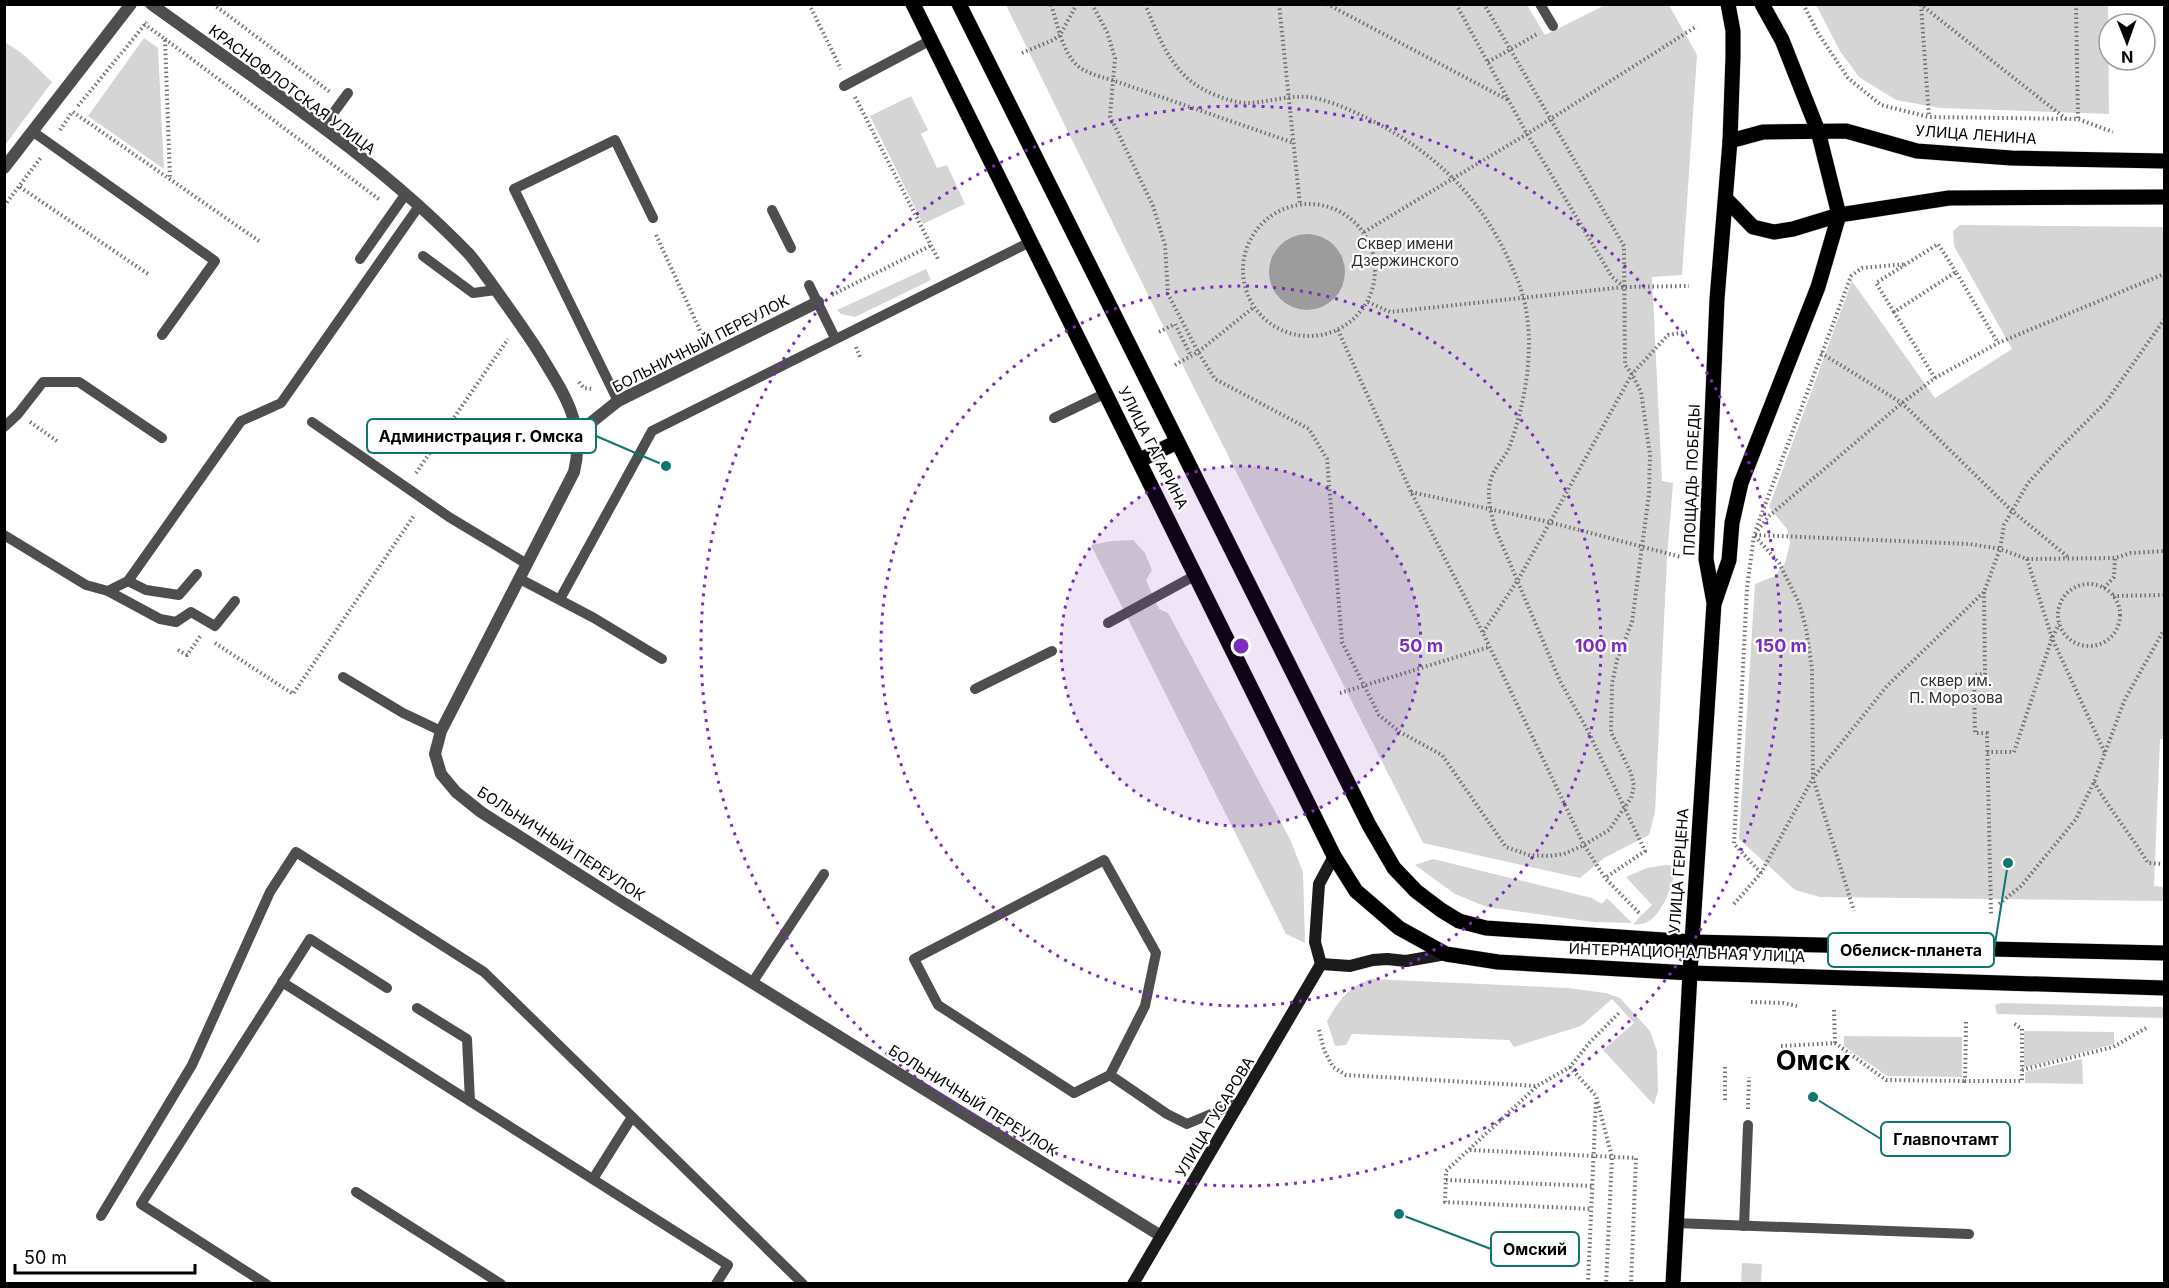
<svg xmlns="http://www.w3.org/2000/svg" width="2169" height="1288" font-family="Inter,sans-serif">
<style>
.green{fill:#d5d5d5}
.water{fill:#9c9c9c}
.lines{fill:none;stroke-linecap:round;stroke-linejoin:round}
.primary-casing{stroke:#dbdbdb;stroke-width:16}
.path{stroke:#707070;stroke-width:4;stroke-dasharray:1.5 3;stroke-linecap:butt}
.service{stroke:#4e4e4e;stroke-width:10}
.minor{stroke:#4e4e4e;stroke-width:12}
.secondary{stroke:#1b1b1b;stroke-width:12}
.primary{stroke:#000;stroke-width:15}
.ring{fill:none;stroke:#7b2cbf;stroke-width:3;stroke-dasharray:3 6}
.labels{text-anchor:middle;stroke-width:4.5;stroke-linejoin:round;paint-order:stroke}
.street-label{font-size:15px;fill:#000;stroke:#fff}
.park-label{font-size:15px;fill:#2c2c2c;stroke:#fff}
.town-label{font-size:27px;font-weight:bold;fill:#000;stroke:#fff}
.centre{fill:#7b2cbf;stroke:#fff;stroke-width:3}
.ring-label{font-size:18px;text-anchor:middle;font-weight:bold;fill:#7b2cbf;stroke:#fff;stroke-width:4.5;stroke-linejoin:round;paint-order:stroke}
.leader{fill:none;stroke:#0f766e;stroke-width:2}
.callout-dot{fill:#0f766e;stroke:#fff;stroke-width:2}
.callout{fill:#fff;stroke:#0f766e;stroke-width:2}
.callout-label{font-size:16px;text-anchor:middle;font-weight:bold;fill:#000}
</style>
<rect width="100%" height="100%" fill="#fff"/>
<!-- green -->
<g class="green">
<polygon points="1006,5 1527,5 1545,35 1605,5 1669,5 1697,55 1682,275 1652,277 1662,481 1673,483 1667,558 1655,812 1649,835 1604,858 1580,878 1423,843 1175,350"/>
<polygon points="1816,5 2108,5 2109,114 1940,108 1896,100 1859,77 1840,51"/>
<polygon points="144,38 158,48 164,169 88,116"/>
<polygon points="5,42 24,55 52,82 5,145"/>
<polygon points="911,96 928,130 921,134 937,168 947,165 965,204 923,224 870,116"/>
<polygon points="1960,225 2164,227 2164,739 2160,739 2154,886 2164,887 2164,901 1820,897 1795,890 1739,839 1755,584 1775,576 1785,563 1790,543 1787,529 1769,507 1852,281 1935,398 2012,349 1954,246 1953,231"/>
<polygon points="926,269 931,280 855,317 841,314 837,310"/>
<polygon points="1133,540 1145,553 1152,570 1146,580 1159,609 1168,613 1290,839 1303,872 1305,943 1286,934 1091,545 1112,541"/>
<polygon points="1433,859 1592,898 1602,904 1607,898 1632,923 1593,922 1487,907 1455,894 1415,865"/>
<path d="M1665 865 1676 866C1673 885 1659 930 1633 924L1652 905 1626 877 1647 868Z"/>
<path d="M1370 979 1568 988 1606 993 1620 998 1650 1031 1657 1051 1658 1091 1654 1105 1603 1050 1634 1023 1612 999 1581 1026 1514 1047 1509 1040 1352 1034 1346 1045 1335 1046 1327 1021C1338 1002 1348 987 1370 979Z"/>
<polygon points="2001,1003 2164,1007 2164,1018 1997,1014 1995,1005"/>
<polygon points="2024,1031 2114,1032 2114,1044 2024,1068"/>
<polygon points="1844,1036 1962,1037 1962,1077 1887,1076 1844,1046"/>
<polygon points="2082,1059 2083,1084 2025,1083 2025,1072"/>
<polygon points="1742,1263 1762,1264 1761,1283 1741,1283"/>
</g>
<!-- water -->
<circle class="water" cx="1307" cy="272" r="38"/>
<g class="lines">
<!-- primary casing -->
<g class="primary-casing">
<g id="primary">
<polyline points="913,4 1334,856 1356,891 1399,928 1446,954 1498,962 1690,973 2164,988"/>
<polyline points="959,4 1369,825 1394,868 1416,891 1441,910 1459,921 1486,928 1693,942 2164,953"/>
<polyline points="1730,141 1763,132 1846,131 1917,151 2011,158 2164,161"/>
<polyline points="1726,199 1753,227 1774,232 1793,229 1839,215 1949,198 2164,197"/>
<polyline points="1140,460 1177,442"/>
<polyline points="1715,601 1729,560 1732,523 1741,483 1818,287 1839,215 1818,131 1782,40 1762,4"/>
<polyline points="1673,1284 1690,973 1714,603 1706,559 1717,299 1730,141 1733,56 1733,31 1728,4"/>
</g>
</g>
<!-- path -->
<g class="path">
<polyline points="213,4 330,92"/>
<polyline points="809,4 841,69"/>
<path d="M1077 4 1060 35C1072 67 1079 71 1112 80L1294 143"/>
<polyline points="1092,4 1107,32 1115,58 1110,116 1153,206 1165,245 1168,294 1198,352 1215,379 1309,429 1327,459 1342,642 1379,715 1400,732 1442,755 1506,847 1529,855 1549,856 1564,854 1584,845 1609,830 1631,798 1634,786 1631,773 1611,732 1612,684 1617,660 1632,622 1649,494 1650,455 1641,392 1632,374 1625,365 1624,246 1484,4"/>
<path d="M1145 4C1162 45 1174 80 1218 96 1228 100 1238 103 1249 103 1269 102 1288 95 1308 97 1327 99 1350 110 1367 118 1442 155 1489 206 1519 284 1538 334 1527 399 1509 448 1504 459 1494 468 1491 479 1486 496 1491 513 1495 528L1560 681 1588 731 1645 851 1605 878"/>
<polyline points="1279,4 1300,205"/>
<polyline points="1327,4 1508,100"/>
<polyline points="1456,4 1527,134 1612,277 1624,287"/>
<polyline points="1803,4 1818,33 1848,78 1881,105 1929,117 2078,119 2113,132"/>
<polyline points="1920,4 2066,119"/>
<polyline points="2076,4 2078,119"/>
<polyline points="1921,5 1929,117"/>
<polyline points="144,24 165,39 170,179"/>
<polyline points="165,39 380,200"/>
<polyline points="1022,53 1053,40 1060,35 1051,4"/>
<polyline points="1488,62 1539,33"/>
<polyline points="855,97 938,259"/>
<polyline points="78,106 147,22"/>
<polyline points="73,112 259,241"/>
<polyline points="60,130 71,114"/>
<polyline points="20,187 148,274"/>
<circle cx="1309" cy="270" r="66"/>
<polyline points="4,206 42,156"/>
<polyline points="1364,232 1527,134 1697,26"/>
<polyline points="656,235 704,339"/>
<polyline points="832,295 930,246"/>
<polyline points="1368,302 1390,312 1624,287 1689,286"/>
<polyline points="1894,312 1876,283 1938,244 1956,272"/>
<polyline points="1338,330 1411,492 1483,633 1584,845 1605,878 1641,915"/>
<polyline points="1159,332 1175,324 1191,356"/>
<polyline points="856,347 860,357"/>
<polyline points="1821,353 1902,403 2011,510 2068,557"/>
<polyline points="1175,365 1198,352 1254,307"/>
<polyline points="1935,378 1894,312 1956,272 1998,343"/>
<polyline points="579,382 584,388 593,389"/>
<polyline points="30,422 57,441"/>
<polyline points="416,473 508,339"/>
<polyline points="1411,492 1549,522 1681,557"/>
<polyline points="1756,529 1851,276 1862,268 1906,264"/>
<polyline points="1755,535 1970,544 2000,549 2027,559 2115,558 2131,553 2164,551"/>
<polyline points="1755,536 1779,563 1799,603 1806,628 1812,669 1813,778 1854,911"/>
<polyline points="2027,559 2052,638 2105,753"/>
<circle cx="2089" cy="615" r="31"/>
<polyline points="2104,588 2114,577 2115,558"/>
<polyline points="1984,592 1985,674 1974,675 1975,733 1987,733 1991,914"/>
<polyline points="2113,596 2164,595"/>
<polyline points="1483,632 1518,580 1632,374 1668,335 1687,332"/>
<polyline points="215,643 293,694 415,514"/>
<polyline points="178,650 187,655 201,635"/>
<polyline points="1340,693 1489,647"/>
<polyline points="1987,752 2014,752 2052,638 2059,624"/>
<path d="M2094 782C2110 810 2131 835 2148 863L2164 864"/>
<polyline points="1761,873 1734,844 1747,588 1754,535 1769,516 1902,403 1935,378 1998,343 2164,274"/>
<polyline points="1734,904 1761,873 1813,778 1887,686 1984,592 2000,549 2004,525 2028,483 2060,448 2106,402 2164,320"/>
<polyline points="1999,904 2021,886 2076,819 2094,782 2125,699 2164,630"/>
<polyline points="1751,1002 1783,1003 1797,1006"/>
<polyline points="1834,1010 1835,1043"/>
<polyline points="1966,1022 1965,1081 2022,1081 2022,1029 2013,1023"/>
<polyline points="1319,1030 1324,1050 1333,1067 1346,1075 1537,1086 1570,1067 1590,1042 1620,1012"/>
<polyline points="1781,1046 1835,1043 1886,1080 1965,1081"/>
<polyline points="1570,1067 1596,1096 1612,1157 1606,1284"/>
<polyline points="1725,1067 1725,1103"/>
<polyline points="2022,1070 2113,1047 2146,1028"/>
<polyline points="1536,1087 1446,1171 1445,1202 1591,1209"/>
<polyline points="1748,1109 1749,1077"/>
<polyline points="1470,1150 1636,1158 1631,1284"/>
<polyline points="1446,1180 1592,1186"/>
<polyline points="1588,1284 1596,1100"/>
</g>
<!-- service -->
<g class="service">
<polyline points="1540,4 1553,26"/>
<polyline points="844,86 931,40"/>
<polyline points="323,127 348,93"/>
<polyline points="32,131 215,261 162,335"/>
<polyline points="772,210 791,248"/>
<polyline points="423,256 473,293 496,290"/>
<polyline points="360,259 405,195"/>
<polyline points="809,285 835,338"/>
<polyline points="618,401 514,189 615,140 653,218"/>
<polyline points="1054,418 1106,393"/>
<polyline points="312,422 449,517 527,564"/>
<polyline points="4,427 18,414 43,382 79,382 162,438"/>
<polyline points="4,535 86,585 108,591 128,581 241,421 281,403 419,206"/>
<polyline points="520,579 594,618 662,659"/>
<polyline points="128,581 146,590 179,595 197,574"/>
<polyline points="108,591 160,619 176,622 191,612 215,626 235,601"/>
<polyline points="560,599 652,431 1030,242"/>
<polyline points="1108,623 1196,575"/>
<polyline points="343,677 403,713 441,731"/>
<polyline points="975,689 1052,651"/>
<polyline points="282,982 728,1265 716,1284"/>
<polyline points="752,983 824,874"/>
<polyline points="417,1008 467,1039 470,1101"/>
<polyline points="1110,1075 1145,1006 1156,953 1104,860 914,959 938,1005 1074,1093 1110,1075 1167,1114 1187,1124 1242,1101"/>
<polyline points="593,1179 632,1117"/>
<polyline points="356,1192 501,1284"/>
<polyline points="101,1216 192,1065 270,892 296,852 484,972 803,1284"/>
<polyline points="1675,1223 1969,1234"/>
<polyline points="1744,1226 1748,1125"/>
<polyline points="266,1284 141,1204 310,939 387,988"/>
</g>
<!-- minor -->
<g class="minor">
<path d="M151 4C260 83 376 157 469 254 477 263 484 274 491 283 508 307 525 330 540 354 564 394 586 424 574 472L441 731 435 754 441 774 456 792 481 812 622 902 1161 1236"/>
<polyline points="4,168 131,4"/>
<polyline points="578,433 618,401 818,302"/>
</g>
<!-- secondary -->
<g class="secondary">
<polyline points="1321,964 1350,966 1373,960 1387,959 1406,961 1446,954"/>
<polyline points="1321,964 1315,942 1319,884 1334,856"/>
<polyline points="1133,1284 1321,964"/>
</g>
<!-- primary -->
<use href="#primary" class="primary"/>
</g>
<!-- distance rings -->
<circle cx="1241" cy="646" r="180" fill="#7b2cbf" fill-opacity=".12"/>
<g class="ring">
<circle cx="1241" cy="646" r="180"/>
<circle cx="1241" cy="646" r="360"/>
<circle cx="1241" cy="646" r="540"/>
</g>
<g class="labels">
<!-- street labels -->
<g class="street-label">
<text transform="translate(292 90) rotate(37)" y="5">КРАСНОФЛОТСКАЯ УЛИЦА</text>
<text transform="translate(1976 135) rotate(4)" y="5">УЛИЦА ЛЕНИНА</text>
<text transform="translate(701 344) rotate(-27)" y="5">БОЛЬНИЧНЫЙ ПЕРЕУЛОК</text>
<text transform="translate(1153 448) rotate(63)" y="5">УЛИЦА ГАГАРИНА</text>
<text transform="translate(1692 480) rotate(-88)" y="5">ПЛОЩАДЬ ПОБЕДЫ</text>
<text transform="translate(561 844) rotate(33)" y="5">БОЛЬНИЧНЫЙ ПЕРЕУЛОК</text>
<text transform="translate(1679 871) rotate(-86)" y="5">УЛИЦА ГЕРЦЕНА</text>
<text transform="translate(1687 953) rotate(2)" y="5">ИНТЕРНАЦИОНАЛЬНАЯ УЛИЦА</text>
<text transform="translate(973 1101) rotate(32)" y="5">БОЛЬНИЧНЫЙ ПЕРЕУЛОК</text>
<text transform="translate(1215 1117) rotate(-59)" y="5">УЛИЦА ГУСАРОВА</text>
</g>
<!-- park labels -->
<g class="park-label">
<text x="1405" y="249">Сквер имени<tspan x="1405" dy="17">Дзержинского</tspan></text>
<text x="1956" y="686">сквер им.<tspan x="1956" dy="17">П. Морозова</tspan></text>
</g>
<!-- town labels -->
<g class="town-label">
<text x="1813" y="1070">Омск</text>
</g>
</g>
<circle cx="1241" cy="646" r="9" class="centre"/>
<g class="ring-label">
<text x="1421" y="652">50 m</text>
<text x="1601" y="652">100 m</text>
<text x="1781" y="652">150 m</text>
</g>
<!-- callouts -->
<path class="leader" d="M666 466L596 436M2008 863L1994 950M1813 1097L1881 1139M1399 1214L1491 1249"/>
<g class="callout-dot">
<circle cx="666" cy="466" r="6"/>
<circle cx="2008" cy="863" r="6"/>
<circle cx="1813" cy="1097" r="6"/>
<circle cx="1399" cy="1214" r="6"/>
</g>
<g class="callout">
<rect x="367" y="419" width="229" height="34" rx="6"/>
<rect x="1828" y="933" width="166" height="34" rx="6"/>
<rect x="1881" y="1122" width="129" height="34" rx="6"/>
<rect x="1491" y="1232" width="88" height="34" rx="6"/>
</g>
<g class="callout-label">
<text x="481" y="442">Администрация г. Омска</text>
<text x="1911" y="956">Обелиск-планета</text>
<text x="1946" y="1145">Главпочтамт</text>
<text x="1535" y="1255">Омский</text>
</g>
<!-- border -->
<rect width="2169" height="1288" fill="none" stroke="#000000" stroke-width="12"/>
<!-- north arrow -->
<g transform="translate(2127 42) rotate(179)"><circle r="28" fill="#ffffff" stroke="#999999" stroke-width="1.5"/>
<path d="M0-4.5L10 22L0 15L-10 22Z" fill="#000000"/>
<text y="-9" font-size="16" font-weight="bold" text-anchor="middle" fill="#000000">N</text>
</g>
<!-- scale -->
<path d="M15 1264v9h180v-9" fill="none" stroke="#000000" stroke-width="3"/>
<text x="24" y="1264" font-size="18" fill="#000000" stroke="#ffffff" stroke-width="4.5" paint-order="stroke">50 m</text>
</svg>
